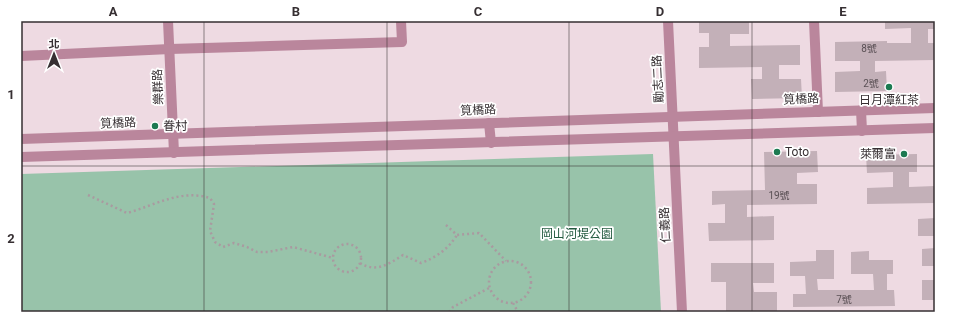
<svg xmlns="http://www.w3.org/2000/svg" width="956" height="333" font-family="Roboto,'Noto Sans TC',sans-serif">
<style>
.green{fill:#98c3aa}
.building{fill:#c3b0b8}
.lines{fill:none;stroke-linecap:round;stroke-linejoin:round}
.path{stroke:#a99aa0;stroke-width:2.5;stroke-dasharray:2 3;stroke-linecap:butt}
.minor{stroke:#ba869c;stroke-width:10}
.grid{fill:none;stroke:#362f32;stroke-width:1;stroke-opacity:0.55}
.poi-dot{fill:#1b7a51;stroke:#fff;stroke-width:1.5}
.labels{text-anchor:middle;stroke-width:3.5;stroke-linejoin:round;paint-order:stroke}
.number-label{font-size:10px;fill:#594f54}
.street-label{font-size:12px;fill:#362f32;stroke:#fff}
.poi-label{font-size:12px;fill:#362f32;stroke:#fff;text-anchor:start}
.park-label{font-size:12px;fill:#21593e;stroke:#fff}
.neatline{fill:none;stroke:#362f32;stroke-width:1.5}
.grid-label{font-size:13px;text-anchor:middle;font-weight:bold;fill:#362f32}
</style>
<rect width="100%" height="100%" fill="#eedae2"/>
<!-- green -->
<polygon class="green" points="653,154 661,312 21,312 21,174"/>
<!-- building -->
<g class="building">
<polygon points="699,21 749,21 749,34 730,34 730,46 800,45 800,65 779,65 779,79 801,79 802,98 752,99 751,79 762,79 762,67 699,68 699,47 709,47 709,33 699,33"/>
<polygon points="885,21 935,21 935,29 928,29 928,43 935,43 935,60 875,61 875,72 886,71 887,91 835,92 835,72 860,71 860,61 835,61 835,42 887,41 887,43 911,43 911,28 885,29"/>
<polygon points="817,151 818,172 797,173 797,184 817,184 817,204 747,205 747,217 774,216 774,240 709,241 708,223 725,223 725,204 712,205 712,191 765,190 764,152"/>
<polygon points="917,154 917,172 909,172 909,187 935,186 935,203 867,204 867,188 893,187 893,172 867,173 866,155"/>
<polygon points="935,218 935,236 918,236 918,219"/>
<polygon points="935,248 935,266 922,266 922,249"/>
<polygon points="816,250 834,250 834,279 817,279 818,290 874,290 873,274 851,274 851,252 869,251 869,260 893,260 893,274 887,274 887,290 894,290 895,306 793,307 793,294 806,294 805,276 790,276 790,262 816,261"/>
<polygon points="711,263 774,263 774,283 753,283 754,292 777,292 777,312 726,312 726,282 711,282"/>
<rect x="922" y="280" width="13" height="20"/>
</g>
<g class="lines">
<!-- path -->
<g class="path">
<path d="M88 195 127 213C156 205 180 189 210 198L214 204 210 231 215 242 223 247 234 243 247 247 257 252H268L293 247 333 258"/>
<polyline points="446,225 457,235 479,233 506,261"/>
<circle cx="347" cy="258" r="14"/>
<circle cx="510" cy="282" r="21"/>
<path d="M360 263C376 273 389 264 403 255L421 263C437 257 448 249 457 235"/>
<polyline points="513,303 518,312"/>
<polyline points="449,312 453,307 489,288"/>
</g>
<!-- minor -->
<g class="minor">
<polyline points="168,21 174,153"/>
<polyline points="668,21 682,312"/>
<polyline points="814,21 818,112"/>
<polyline points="21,56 170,49 402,42 401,21"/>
<polyline points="861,110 862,131"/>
<polyline points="489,123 491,143"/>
<polyline points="21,139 935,108"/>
<polyline points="21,157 935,128"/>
</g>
</g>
<!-- grid -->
<path class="grid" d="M204 21V312M387 21V312M569 21V312M752 21V312M21 166H935"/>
<!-- markers -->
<g class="poi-dot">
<circle cx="889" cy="87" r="4"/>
<circle cx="155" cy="126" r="4"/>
<circle cx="777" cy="152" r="4"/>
<circle cx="904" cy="154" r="4"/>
</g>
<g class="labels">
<!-- number labels -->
<g class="number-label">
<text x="869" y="52">8號</text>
<text x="871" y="87">2號</text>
<text x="779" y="199">19號</text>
<text x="844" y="303">7號</text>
</g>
<!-- street labels -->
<g class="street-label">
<text transform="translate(658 79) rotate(-93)" y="4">勵志二路</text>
<text transform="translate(158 87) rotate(-92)" y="4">樂群路</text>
<text transform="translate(801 99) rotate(-2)" y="4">筧橋路</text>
<text transform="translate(478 110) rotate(-2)" y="4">筧橋路</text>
<text transform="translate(118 123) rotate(-2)" y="4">筧橋路</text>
<text transform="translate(665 225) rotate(-93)" y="4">仁義路</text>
</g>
<!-- poi labels -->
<g class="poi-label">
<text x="889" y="104" text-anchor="middle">日月潭紅茶</text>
<text x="163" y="130">眷村</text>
<text x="785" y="156">Toto</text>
<text x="896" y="158" text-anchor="end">萊爾富</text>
</g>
<!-- park labels -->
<g class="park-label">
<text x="577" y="238">岡山河堤公園</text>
</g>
</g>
<!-- border -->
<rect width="956" height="333" fill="none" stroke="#ffffff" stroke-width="44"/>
<!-- north arrow -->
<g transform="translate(54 54)" stroke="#ffffff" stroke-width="3" paint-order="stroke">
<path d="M0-3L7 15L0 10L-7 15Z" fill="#362f32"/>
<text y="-6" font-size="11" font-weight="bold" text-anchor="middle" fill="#362f32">北</text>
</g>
<rect x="22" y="22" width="912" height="289" class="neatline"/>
<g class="grid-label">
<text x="113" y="16">A</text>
<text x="296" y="16">B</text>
<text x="478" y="16">C</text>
<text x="660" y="16">D</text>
<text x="843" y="16">E</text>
<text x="11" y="99">1</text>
<text x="11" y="243">2</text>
</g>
</svg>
